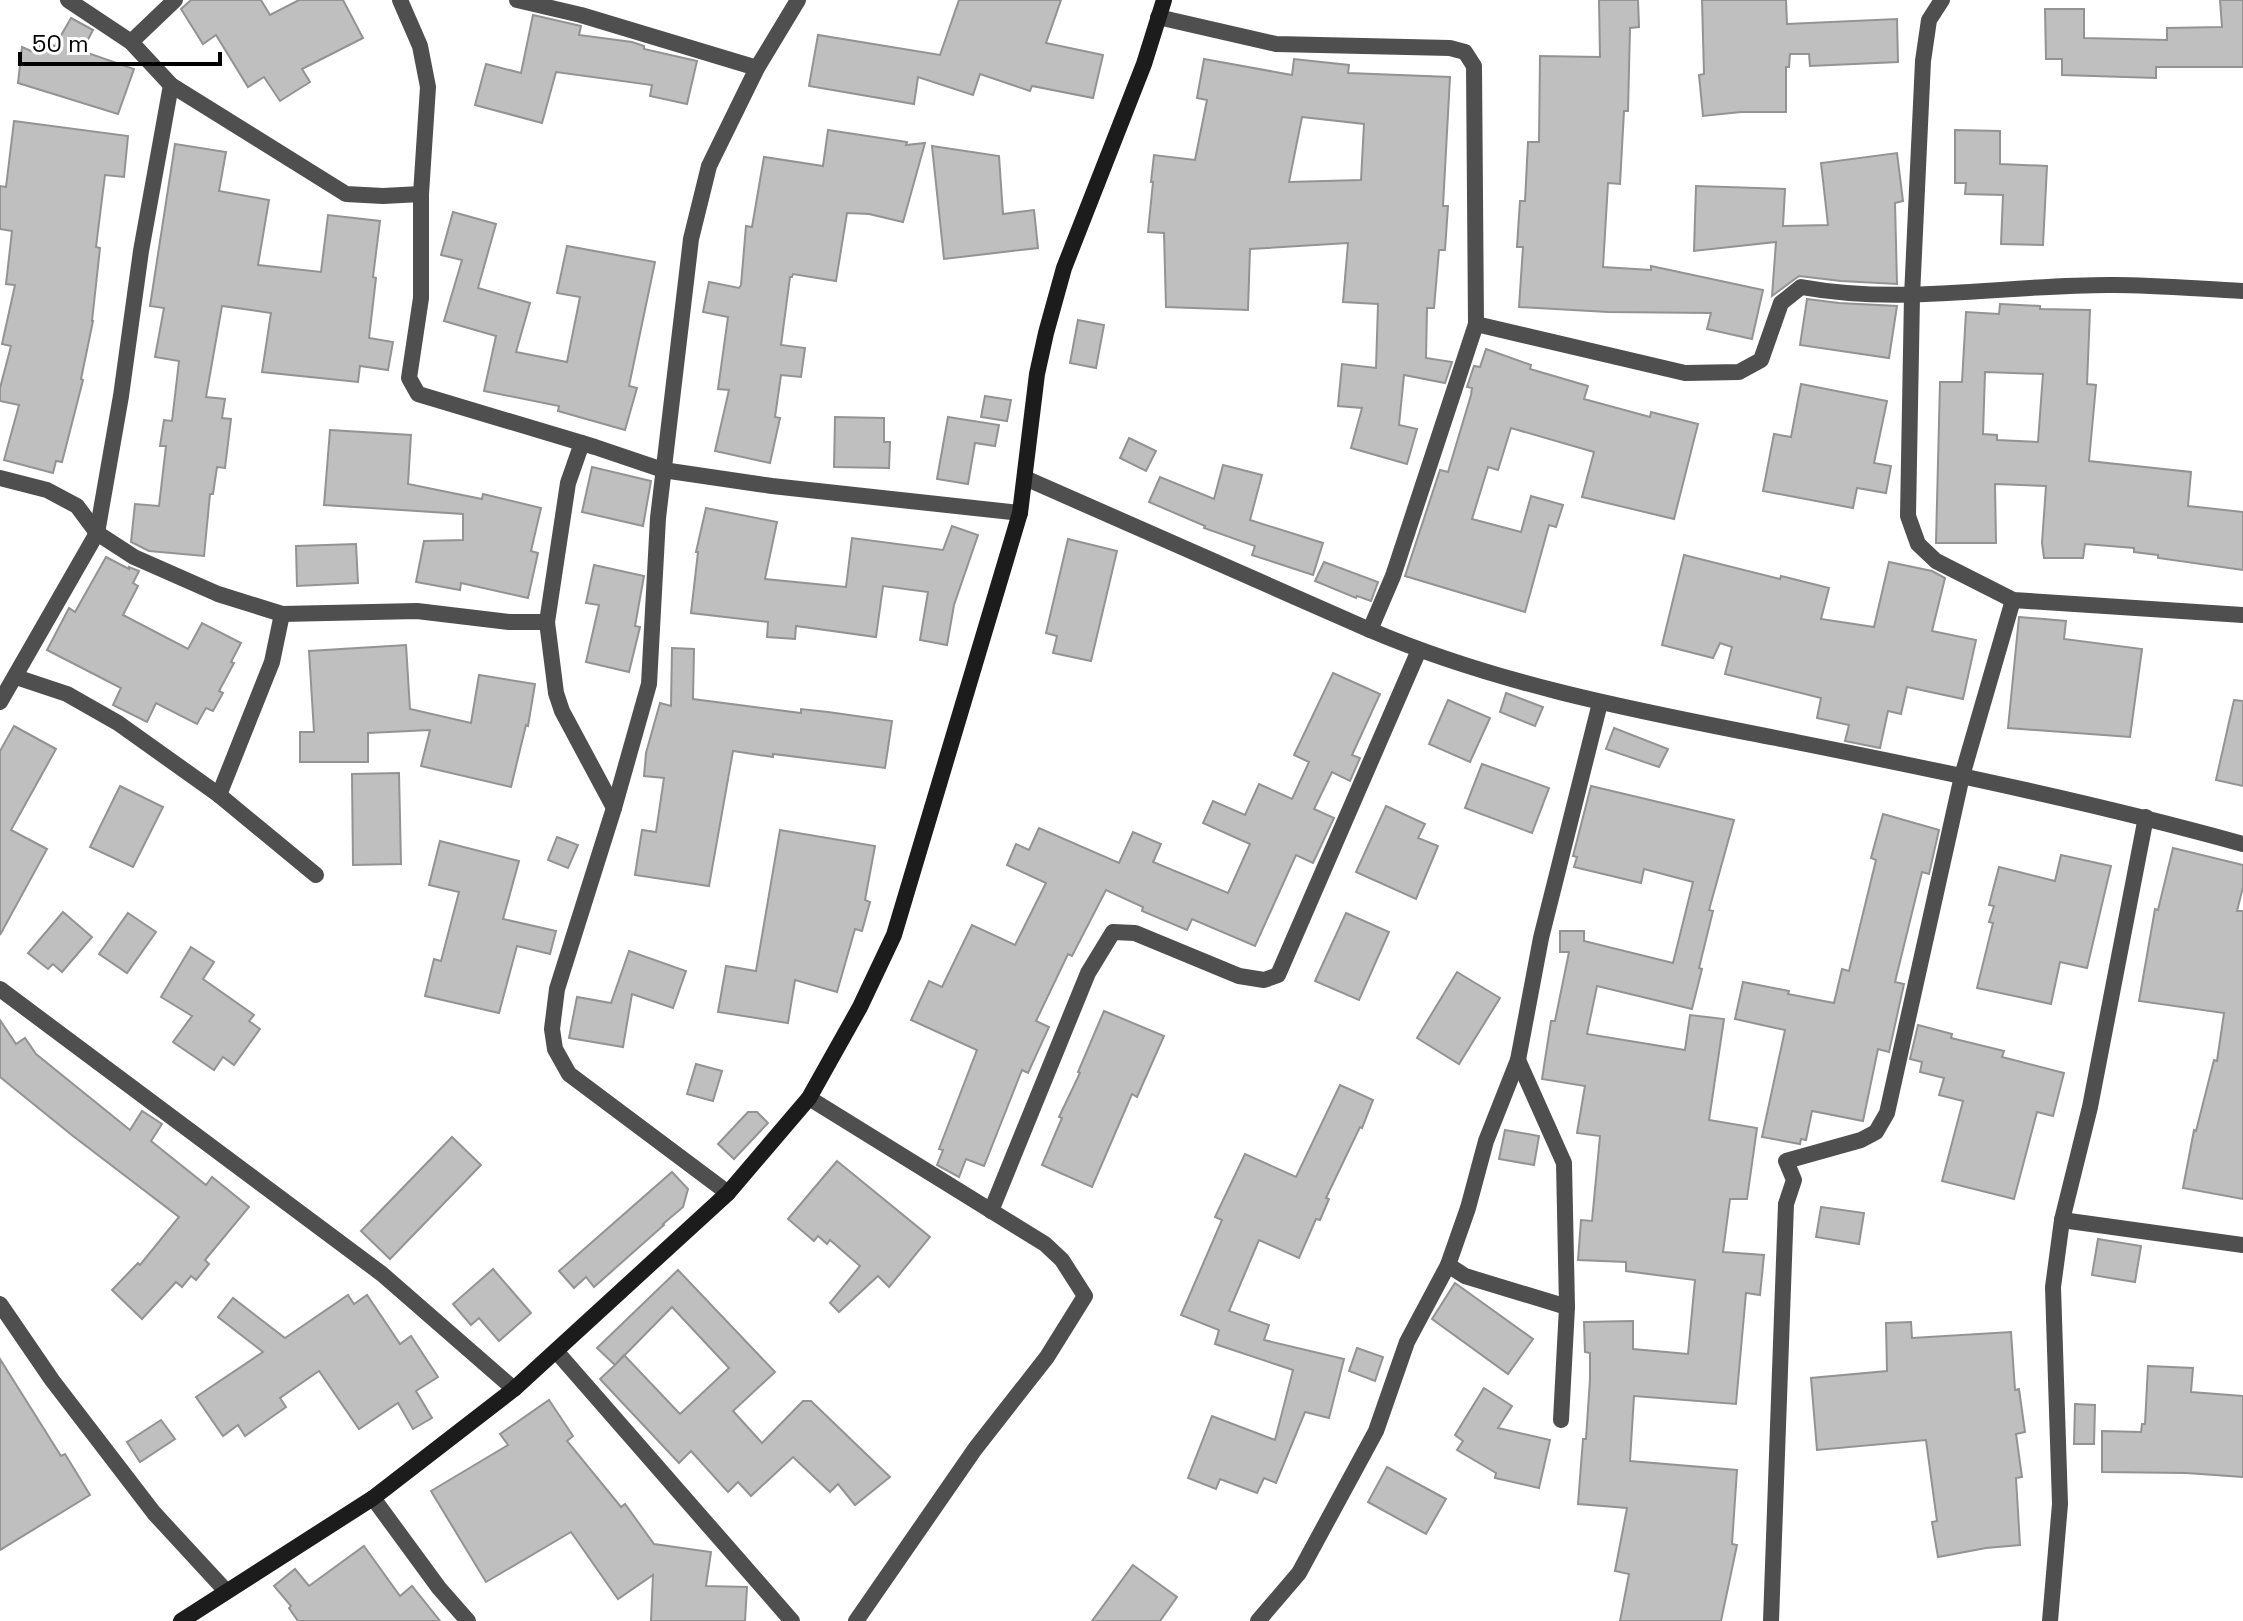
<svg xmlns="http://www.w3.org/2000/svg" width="2243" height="1621" font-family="'Space Grotesk',sans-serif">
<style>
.building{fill:#bfbfbf;stroke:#939393;stroke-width:2;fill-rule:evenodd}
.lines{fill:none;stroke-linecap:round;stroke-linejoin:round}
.street{stroke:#4f4f4f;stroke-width:16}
.secondary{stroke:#1c1c1c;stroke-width:16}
</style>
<rect width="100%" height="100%" fill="#fff"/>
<!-- building -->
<g class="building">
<polygon points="191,0 261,0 270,15 299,0 343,0 363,38 302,69 310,82 280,101 264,77 248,87 216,35 203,44 181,9"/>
<polygon points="959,0 1061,0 1046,43 1103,55 1093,98 1032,86 1030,91 980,74 973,95 918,77 914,104 809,86 818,35 940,55"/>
<polygon points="1599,0 1638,0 1639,27 1630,28 1628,111 1624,111 1620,184 1608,183 1603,267 1651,270 1651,266 1763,290 1752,339 1707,329 1711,313 1608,312 1519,307 1523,247 1517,247 1520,201 1525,201 1528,142 1539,142 1540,56 1600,57"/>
<polygon points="1702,0 1786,0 1787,24 1897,19 1898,62 1810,66 1809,54 1790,54 1789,67 1786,67 1786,112 1741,112 1703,116 1699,75 1704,74"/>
<polygon points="2220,0 2243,0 2243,67 2156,67 2156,78 2062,75 2062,59 2046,59 2045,9 2084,9 2084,38 2167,40 2167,28 2222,27"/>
<polygon points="533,15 581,26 579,35 632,42 644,46 644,49 697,61 687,104 650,96 652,85 556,72 542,123 475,105 486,64 521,73"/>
<polygon points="71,18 93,30 82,51 134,69 118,114 18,83 22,47 38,54 41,42 55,46"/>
<path d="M1204 59 1292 75 1294 59 1349 65 1348 73 1450 77 1443 206H1448L1445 250H1439L1434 308H1427L1426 358 1452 362 1445 383 1404 375 1399 425 1417 429 1407 464 1351 448 1362 408 1338 406 1342 364 1376 368 1378 304 1343 302 1348 243 1250 249 1248 310 1166 307 1164 233 1148 232 1153 182H1151L1154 155 1195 160 1207 100 1197 98ZM1302 117 1364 124 1361 180 1289 182Z"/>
<polygon points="14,121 128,136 124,177 105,175 96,247 100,248 92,321 93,321 81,379 83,380 62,462 56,461 53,473 4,460 19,405 0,401 0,388 11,346 2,344 15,285 6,284 12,231 0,229 0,186 6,187"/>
<polygon points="828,130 907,142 906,145 925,143 903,222 869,214 847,213 836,281 793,274 792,277 790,277 781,345 805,348 801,377 781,375 775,417 780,418 770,463 715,451 729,390 718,389 728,317 703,312 709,282 739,288 741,285 746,226 752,227 764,157 823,166"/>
<polygon points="1955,130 2000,131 2000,164 2047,166 2043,245 2001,244 2003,195 1965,194 1966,183 1955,183"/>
<polygon points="175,144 226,152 219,191 269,200 258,265 321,272 328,215 380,221 373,277 376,278 369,338 393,342 388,370 360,366 358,382 262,372 271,313 222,306 206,397 225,399 222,418 231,419 225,468 217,467 213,494 210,494 204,556 149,551 131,542 135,504 159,506 166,446 160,446 164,420 172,421 179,361 155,357 164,308 150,306"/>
<polygon points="932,146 999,156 1003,214 1034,210 1038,248 944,259"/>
<polygon points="1897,153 1903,201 1895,203 1897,284 1841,281 1799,276 1772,296 1776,242 1694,251 1696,186 1785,189 1783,226 1828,225 1821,163"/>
<polygon points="453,212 496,224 478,288 530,303 516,352 567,362 580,297 557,293 567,246 655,262 629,386 637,388 625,430 558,411 559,406 484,391 496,336 444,321 462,260 441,255"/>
<polygon points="1807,299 1839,303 1897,306 1889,358 1800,345"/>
<path d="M2000 304 2040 306V309L2090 310 2087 384 2096 385 2089 461 2191 472 2188 506 2243 512V570L2158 558V555L2134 552V548L2085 544 2083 558H2044L2042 543 2046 486 1995 484 1996 543H1936L1940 382H1962L1966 312 1999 314ZM1985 372 2043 374 2038 442 1997 440V435L1983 434Z"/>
<polygon points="1078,320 1104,325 1096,368 1070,363"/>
<polygon points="1486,349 1531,365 1530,369 1588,386 1584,399 1650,417 1651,412 1698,424 1674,519 1582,497 1594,452 1511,428 1498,470 1488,467 1472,519 1521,532 1531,496 1563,505 1556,527 1549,525 1525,612 1405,576 1440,470 1448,472 1471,395 1472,388 1467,387 1474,366 1480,367"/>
<polygon points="1801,384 1887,401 1874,463 1891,466 1886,493 1857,488 1853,508 1763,491 1774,434 1791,437"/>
<polygon points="985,396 1011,400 1007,421 981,417"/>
<polygon points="835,417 884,418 884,442 890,442 889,468 834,467"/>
<polygon points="948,417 999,425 995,446 975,443 968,484 937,479"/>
<polygon points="330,430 411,435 408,484 482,499 483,494 541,508 531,551 538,553 528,598 461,583 460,590 416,582 424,541 463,540 463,514 324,505"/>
<polygon points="1129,438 1156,451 1146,471 1120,458"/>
<polygon points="1223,465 1262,475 1250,520 1323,543 1313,575 1252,555 1255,546 1204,528 1205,526 1149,502 1160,477 1214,499"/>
<polygon points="592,467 651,481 643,526 582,512"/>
<polygon points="706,508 777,522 765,579 846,587 852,538 943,550 952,526 978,535 954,605 947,645 920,640 928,592 883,586 876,637 796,626 795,639 767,637 768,622 691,613 698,552 696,552"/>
<polygon points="1068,539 1117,551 1091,661 1053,653 1057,636 1046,633"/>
<polygon points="356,544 358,583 297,586 296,546"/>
<polygon points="1684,555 1780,579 1781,576 1829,588 1821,619 1874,627 1889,562 1932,571 1945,578 1932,631 1976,640 1963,699 1907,687 1901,714 1888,711 1880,748 1845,741 1849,725 1817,718 1821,698 1725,674 1732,647 1720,643 1713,658 1662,645"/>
<polygon points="106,557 129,569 129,567 139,571 133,583 138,586 123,615 188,649 202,623 241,643 231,662 234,663 219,691 223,693 213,711 206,708 197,724 156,703 147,722 113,705 121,688 47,650 69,608 75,612"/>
<polygon points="1324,562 1378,582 1371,601 1357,596 1356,598 1315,581"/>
<polygon points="594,565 644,576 635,626 640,627 629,672 586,662 599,605 586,603"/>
<polygon points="2019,617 2066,621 2064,639 2142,649 2130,737 2008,728"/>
<polygon points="406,645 410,709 471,723 479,675 535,684 528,726 526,725 511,787 421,766 430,730 368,733 368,762 300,762 300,732 314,732 309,651"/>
<polygon points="672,648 694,649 693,699 801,713 801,709 828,712 892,721 885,768 773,754 773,757 733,751 709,886 635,875 642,830 656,832 664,778 644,776 646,753 660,703 671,706"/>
<polygon points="1333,673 1380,694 1352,755 1360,758 1350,781 1332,772 1314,809 1334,818 1313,863 1296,855 1255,946 1192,919 1187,930 1142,911 1143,907 1106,890 1072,956 1068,954 1036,1021 1049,1027 1028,1073 1022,1070 984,1166 966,1159 959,1177 937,1165 943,1150 939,1149 977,1050 911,1020 929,981 942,987 972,925 1015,945 1046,883 1007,865 1016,844 1029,850 1039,828 1119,863 1133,832 1161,844 1153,862 1228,893 1250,844 1203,823 1213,801 1245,815 1259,784 1292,799 1309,762 1294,755"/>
<polygon points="1506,693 1543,707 1535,726 1500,712"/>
<polygon points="1448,700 1490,718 1470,762 1429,744"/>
<polygon points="2234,700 2243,701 2243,786 2216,780"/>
<polygon points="14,726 56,749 11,830 47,849 0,935 0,751"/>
<polygon points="1614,728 1668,749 1659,767 1606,749"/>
<polygon points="1482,764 1549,788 1532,833 1465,808"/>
<polygon points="399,773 401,864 353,865 352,774"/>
<polygon points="120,786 163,807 133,867 90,847"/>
<polygon points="1591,786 1734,820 1709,910 1713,911 1699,968 1702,969 1692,1009 1597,986 1587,1034 1685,1050 1690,1015 1724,1019 1709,1120 1757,1128 1747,1199 1730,1199 1723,1252 1764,1255 1760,1295 1746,1293 1736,1404 1634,1396 1630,1461 1737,1470 1732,1544 1737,1545 1721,1621 1620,1621 1629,1574 1615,1571 1627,1508 1578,1504 1583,1439 1586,1439 1590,1379 1590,1353 1585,1352 1584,1322 1633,1321 1633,1349 1688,1354 1695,1280 1626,1271 1626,1262 1578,1260 1581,1220 1592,1221 1600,1136 1577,1133 1585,1086 1542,1079 1551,1021 1555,1021 1569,952 1560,952 1560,931 1584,931 1584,941 1673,963 1693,882 1644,869 1641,883 1574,867 1577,857 1573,856"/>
<polygon points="1386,806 1425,824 1418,838 1438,846 1416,899 1356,872"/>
<polygon points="1883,814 1939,830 1929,874 1922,872 1895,982 1904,984 1889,1052 1878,1049 1863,1121 1812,1111 1806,1140 1801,1139 1800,1144 1762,1137 1785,1030 1735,1019 1743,982 1789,991 1788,994 1834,1003 1842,969 1849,971 1876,860 1871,858"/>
<polygon points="780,830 875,846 865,900 870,902 862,931 855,929 837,992 795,980 788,1023 718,1012 726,966 756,971"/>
<polygon points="557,837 578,845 568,868 548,860"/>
<polygon points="440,841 519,861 503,919 556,931 550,954 517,946 499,1013 425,996 434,959 441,961 459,892 429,885"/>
<polygon points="2173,848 2243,865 2243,887 2237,911 2243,911 2243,1199 2183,1188 2194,1130 2196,1131 2214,1060 2217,1061 2224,1013 2139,1001 2155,909 2158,910"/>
<polygon points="2061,855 2111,866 2087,968 2060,962 2051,1004 1977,988 1993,923 1989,922 1994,906 1989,905 1999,867 2055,881"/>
<polygon points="63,912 92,937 62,972 53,964 48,969 28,953"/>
<polygon points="128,913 156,932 127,973 99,954"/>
<polygon points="1346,913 1389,932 1359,1000 1315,981"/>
<polygon points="191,947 214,962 203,979 254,1015 249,1021 260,1029 234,1065 223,1057 214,1070 173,1042 192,1016 161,997"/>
<polygon points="629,951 686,971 673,1008 632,994 623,1047 569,1038 577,997 611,1003"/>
<polygon points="1457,972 1500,998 1459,1064 1417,1038"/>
<polygon points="1104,1011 1164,1036 1137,1097 1132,1094 1092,1187 1042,1165 1062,1118 1059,1117 1080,1073 1078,1072"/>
<polygon points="0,1020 16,1044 25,1038 36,1054 130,1130 142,1111 162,1124 151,1141 206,1185 212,1177 249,1207 205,1260 209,1264 196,1280 191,1276 182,1287 176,1282 142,1319 112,1290 138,1263 140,1265 179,1217 73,1136 0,1077"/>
<polygon points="1918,1025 1952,1034 1951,1038 2004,1051 2002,1057 2064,1073 2053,1116 2037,1112 2014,1199 1942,1181 1963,1101 1939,1095 1944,1078 1920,1072 1922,1062 1910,1059"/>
<polygon points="696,1064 722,1071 713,1101 687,1094"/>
<polygon points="1340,1085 1373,1100 1362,1128 1360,1127 1326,1198 1329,1199 1320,1220 1316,1219 1299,1258 1259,1240 1229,1311 1269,1325 1264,1340 1344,1359 1329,1418 1305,1412 1276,1483 1264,1478 1257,1493 1220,1479 1216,1489 1188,1478 1212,1416 1275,1440 1293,1370 1215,1344 1219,1330 1181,1315 1222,1220 1215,1217 1245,1154 1296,1177"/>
<polygon points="748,1112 757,1112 768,1123 734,1159 718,1144"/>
<polygon points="1505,1130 1539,1136 1534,1165 1499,1159"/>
<polygon points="452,1137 481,1165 390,1259 361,1231"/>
<polygon points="837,1161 930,1237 889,1287 878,1276 839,1312 830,1303 860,1266 830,1240 827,1244 818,1236 814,1241 788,1219"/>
<polygon points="672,1172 688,1189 683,1207 663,1224 664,1225 594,1287 586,1277 574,1288 559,1271"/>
<polygon points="1821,1207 1864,1213 1859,1244 1816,1237"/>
<polygon points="2098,1239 2141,1246 2135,1282 2092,1275"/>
<polygon points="493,1269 531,1313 499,1341 479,1318 471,1325 453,1304"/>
<path d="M678 1270 775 1372 733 1411 762 1443 803 1401H811L890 1477 855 1505 838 1484 830 1492 793 1457 751 1496 738 1482 728 1492 691 1451 679 1463 600 1379 615 1365 597 1348ZM672 1307 729 1368 680 1414 624 1355 615 1365Z"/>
<polygon points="1455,1283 1533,1339 1508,1374 1432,1319"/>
<polygon points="348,1295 354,1304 367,1295 400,1344 411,1336 438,1377 416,1391 432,1418 413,1429 398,1403 359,1429 319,1371 280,1398 286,1407 245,1436 238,1425 223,1436 196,1397 263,1352 218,1317 233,1298 285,1338"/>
<polygon points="1911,1322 1912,1338 2011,1332 2015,1390 2019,1389 2025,1432 2016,1434 2022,1477 2016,1478 2020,1545 1986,1548 1938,1557 1932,1522 1937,1521 1926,1440 1817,1450 1811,1378 1887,1371 1886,1323"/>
<polygon points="1357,1348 1383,1357 1375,1381 1349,1371"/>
<polygon points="0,1359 61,1456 65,1454 90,1495 0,1550"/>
<polygon points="2148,1366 2193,1368 2191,1392 2243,1396 2243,1477 2186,1473 2102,1472 2102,1431 2141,1432 2142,1424 2145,1424"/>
<polygon points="1484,1388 1512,1406 1498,1428 1550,1440 1539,1488 1495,1478 1496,1473 1457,1450 1463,1441 1455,1435"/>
<polygon points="549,1400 573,1436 567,1441 621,1507 625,1504 654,1544 711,1552 706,1586 747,1587 745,1621 651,1621 653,1575 618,1599 571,1532 486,1582 431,1491 508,1445 500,1434"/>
<polygon points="2075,1404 2095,1405 2094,1444 2074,1444"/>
<polygon points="161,1420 175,1439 140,1462 127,1442"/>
<polygon points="1387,1467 1446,1499 1426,1534 1368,1502"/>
<polygon points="364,1546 400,1596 412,1586 440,1621 298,1621 289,1608 291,1606 274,1586 295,1569 309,1586"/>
<polygon points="1133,1565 1177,1597 1160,1621 1092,1621"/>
</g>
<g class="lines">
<!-- street -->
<g class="street">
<polyline points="68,0 131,42 171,85 346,194 383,196 421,194"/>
<polyline points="400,0 420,46 428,87 421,194 421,298 409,378 418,394 595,447 663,470 772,486 1020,513"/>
<polyline points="517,0 581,15 757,68"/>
<polyline points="1942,0 1929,20 1923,61 1912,296 1908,516 1918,544 1936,561 2013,600 2243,615"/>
<polyline points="1158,17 1276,44 1450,48 1465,52 1474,66 1476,324 1393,576 1370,630"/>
<polyline points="131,42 175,0"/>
<path d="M1476 324 1685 373 1739 372 1761 360 1781 303 1801 287C1905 306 2009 284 2114 285 2157 285 2200 289 2243 291"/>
<polyline points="0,478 47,490 77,506 97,533 134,557 218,594 282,614 417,611 509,622 547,622 568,483 582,443"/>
<path d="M1025 478 1370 630C1507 688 1650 713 1796 742 1946 772 2095 803 2243 844"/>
<polyline points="547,622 556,693 562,711 614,808"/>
<polyline points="16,677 67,694 118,723 219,795 316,875"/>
<polyline points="0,702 97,533 121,396 141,251 171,85"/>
<polyline points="219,795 272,662 282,614"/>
<polyline points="0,989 382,1274 514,1389"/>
<polyline points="1518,1060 1564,1163 1567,1307 1561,1420"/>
<polyline points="809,1098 1045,1244 1062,1260 1085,1296 1047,1357 975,1449 856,1621"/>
<polyline points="728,1193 569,1074 555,1049 552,1029 557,989 614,808 649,684 658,518 691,239 709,166 757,68 798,0"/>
<polyline points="991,1211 1088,973 1113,932 1135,933 1239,976 1264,980 1278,975 1419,650"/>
<polyline points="2062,1220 2243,1245"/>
<polyline points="1448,1265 1465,1276 1567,1307"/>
<polyline points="0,1304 52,1380 154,1513 226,1591"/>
<polyline points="556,1351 792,1621"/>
<polyline points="373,1498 439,1588 468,1621"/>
<polyline points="1258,1621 1299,1573 1376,1431 1407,1342 1448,1265 1468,1208 1486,1141 1518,1060 1541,938 1600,703"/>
<polyline points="1771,1621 1786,1204 1794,1180 1786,1161 1861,1140 1876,1132 1887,1113 1962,776 2013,600"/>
<polyline points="2050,1621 2060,1504 2053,1287 2062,1220 2090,1107 2146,817"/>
</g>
<!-- secondary -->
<polyline class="secondary" points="181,1621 373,1498 514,1389 728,1193 809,1098 860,1007 894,935 1020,513 1037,374 1046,333 1064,268 1144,64 1164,0"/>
</g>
<!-- scale -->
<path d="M20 52v12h200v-12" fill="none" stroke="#000000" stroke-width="4"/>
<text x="32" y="52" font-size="24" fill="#000000" stroke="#ffffff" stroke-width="6" paint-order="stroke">50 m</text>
</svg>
